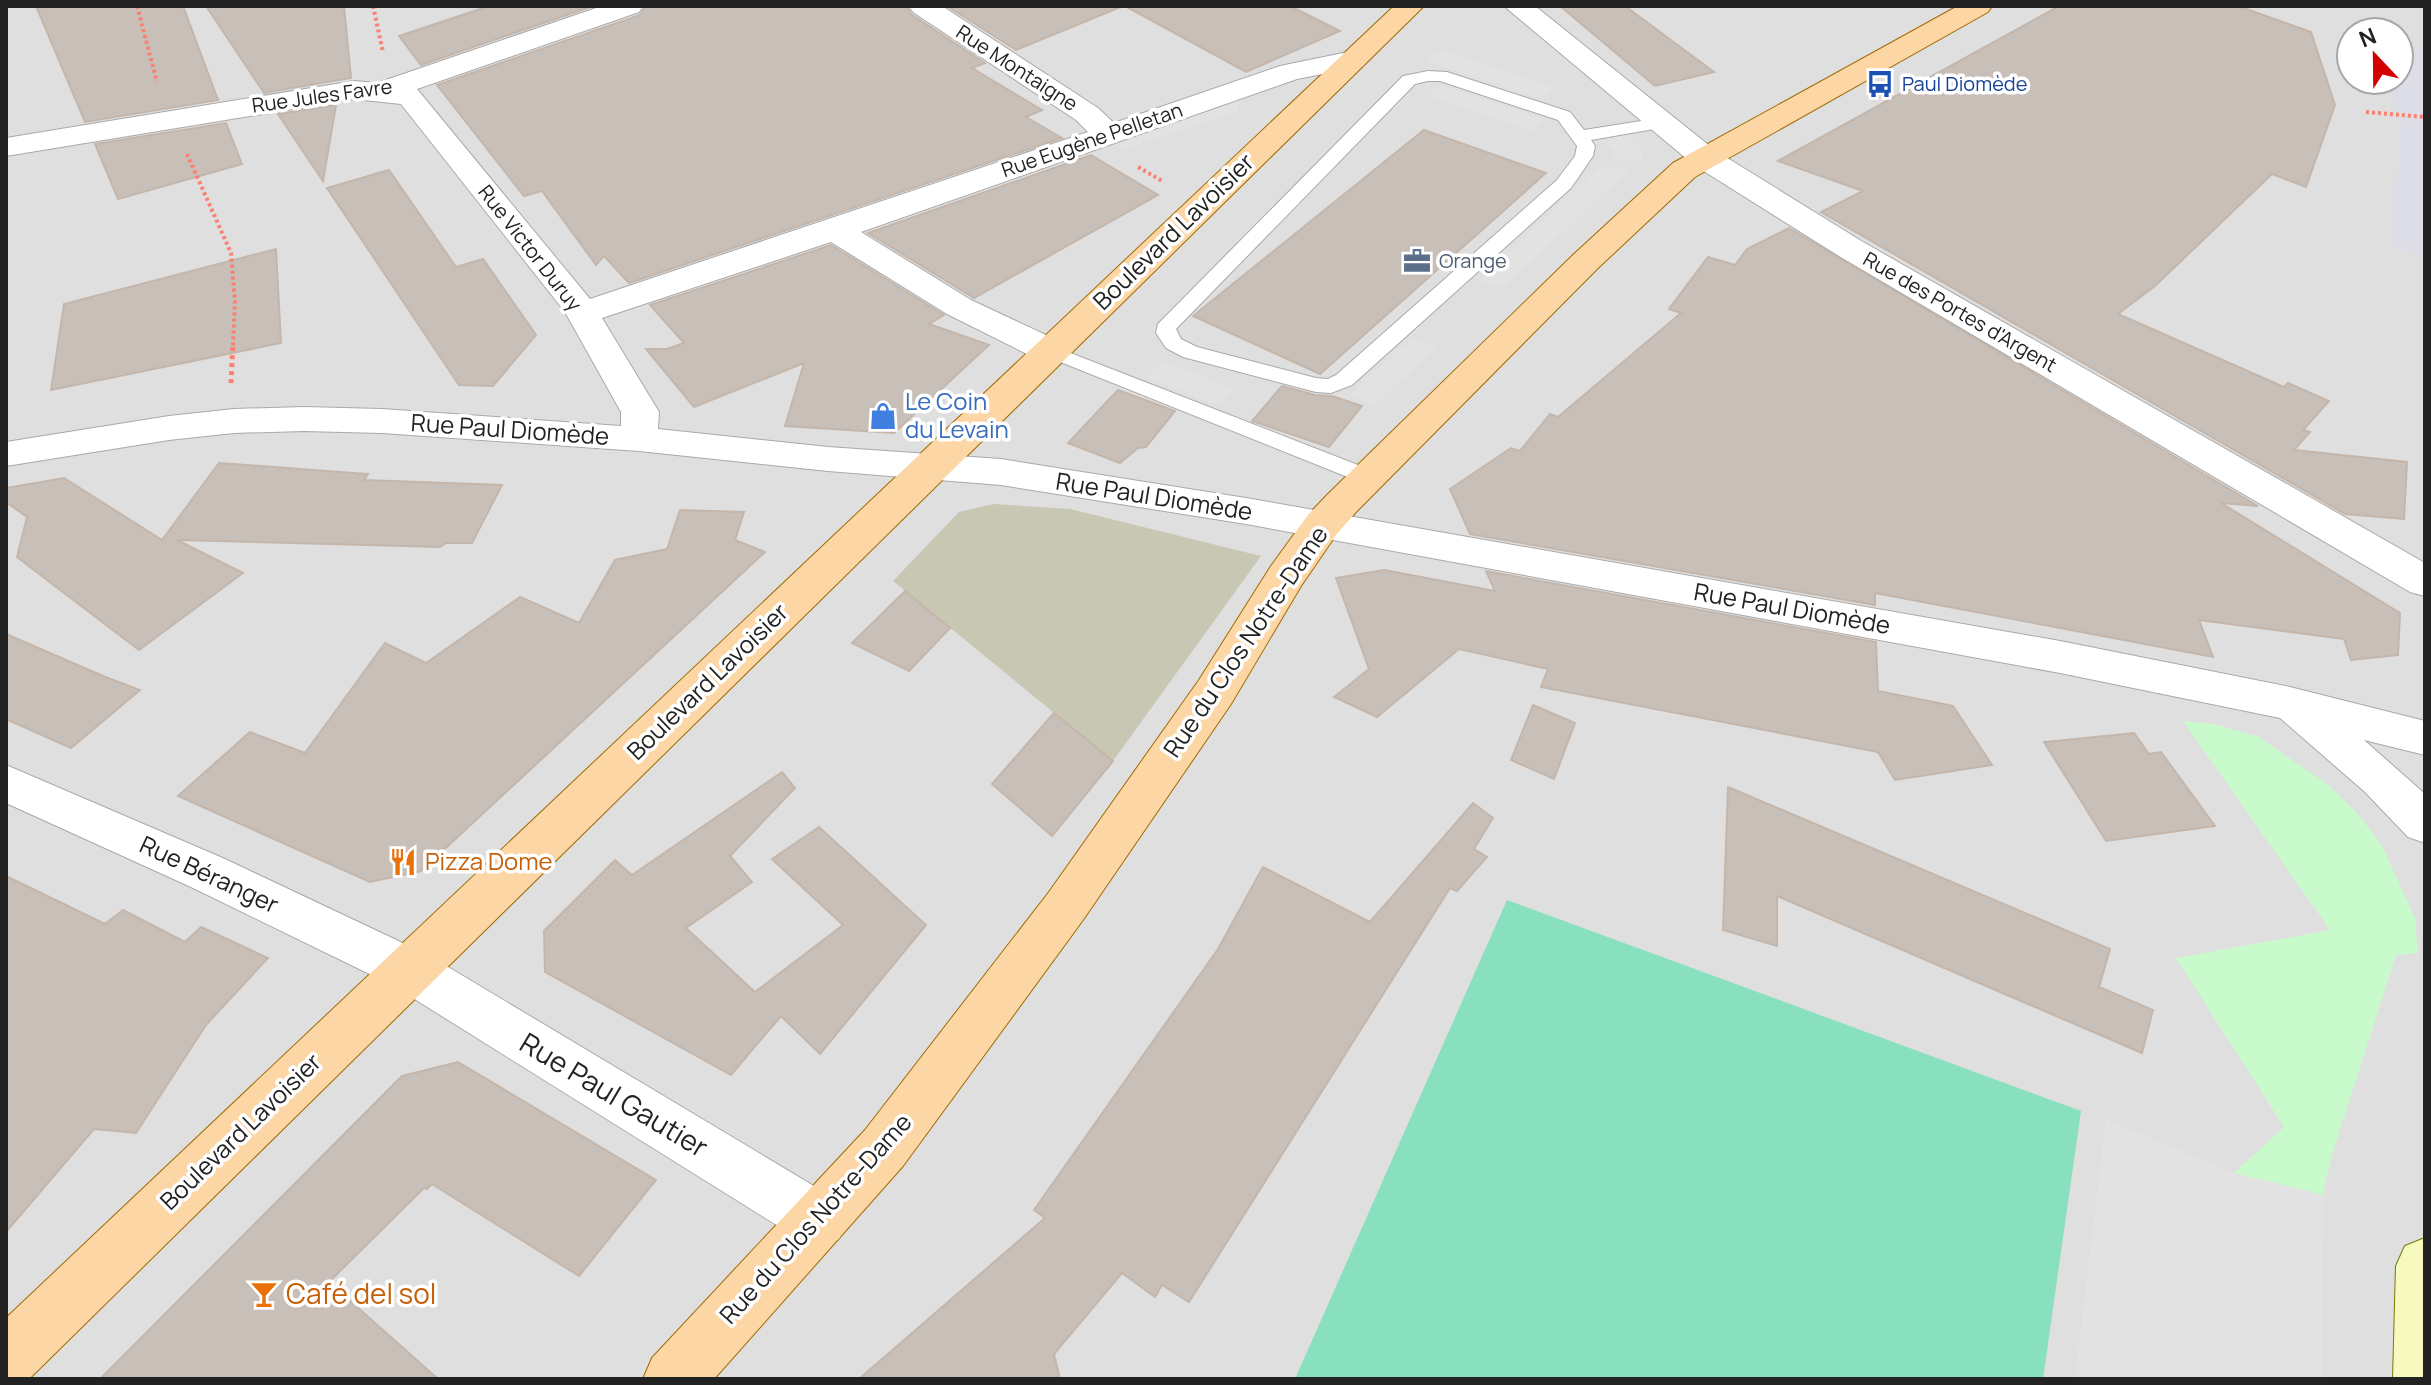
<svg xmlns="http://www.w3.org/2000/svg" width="2431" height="1385" font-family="Manrope,sans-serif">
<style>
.residential{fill:#e0dfdf;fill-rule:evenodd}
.construction{fill:#c7c7b4}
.park{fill:#c8facc}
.pitch{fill:#88e0be}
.parking{fill:#e2e2e2}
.plaza{fill:#dddde8}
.building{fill:#c7bfb8;stroke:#c4b6ab;stroke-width:2}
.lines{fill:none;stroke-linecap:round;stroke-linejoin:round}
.lane-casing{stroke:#a9a9a9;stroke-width:2}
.street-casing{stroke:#a9a9a9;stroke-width:2}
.secondary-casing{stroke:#707d05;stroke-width:2}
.primary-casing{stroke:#a06b00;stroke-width:2}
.path-far1{stroke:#fa8072;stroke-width:4;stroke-dasharray:3 3;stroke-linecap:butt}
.path{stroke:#fa8072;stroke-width:5;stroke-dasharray:4 4;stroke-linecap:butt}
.lane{fill:#fff;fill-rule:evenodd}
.street{fill:#fff;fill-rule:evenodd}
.secondary{fill:#f7fabf;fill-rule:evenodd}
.primary{fill:#fcd6a4;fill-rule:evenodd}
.labels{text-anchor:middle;stroke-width:7;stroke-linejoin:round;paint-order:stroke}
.far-street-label{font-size:20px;fill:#222;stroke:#fff}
.far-transit-label{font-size:20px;fill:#164399;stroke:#fff;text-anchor:start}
.far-service-label{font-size:20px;fill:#4e5e75;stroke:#fff;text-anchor:start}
.street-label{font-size:24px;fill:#222;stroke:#fff}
.shop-label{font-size:24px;fill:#366cbe;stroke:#fff;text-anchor:start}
.food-label{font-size:24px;fill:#c56008;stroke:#fff;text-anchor:start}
.near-street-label{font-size:28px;fill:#222;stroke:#fff}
.near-food-label{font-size:28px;fill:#c56008;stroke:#fff;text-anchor:start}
</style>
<rect width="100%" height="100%" fill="#f2efe9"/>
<!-- residential -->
<path class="residential" d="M6 6H2425V1379H6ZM2351 32H2399V80H2351Z"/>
<!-- construction -->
<polygon class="construction" points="994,504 1070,509 1261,556 1113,761 893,581 959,512"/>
<!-- park -->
<polygon class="park" points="2183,721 2213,724 2257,736 2327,784 2358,814 2382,846 2415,918 2418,953 2396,955 2331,1158 2323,1195 2234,1173 2284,1127 2176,958 2330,930"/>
<!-- pitch -->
<polygon class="pitch" points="1507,900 2081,1111 2043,1379 1295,1379"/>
<!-- parking -->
<g class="parking">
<polygon points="1439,50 1554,88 1541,99 1424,60"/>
<polygon points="1441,85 1544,119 1531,131 1427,97"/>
<polygon points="1239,97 1238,112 1121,150 1116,136"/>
<polygon points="1627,135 1641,147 1642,161 1611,160 1613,151 1600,139"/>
<polygon points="1599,167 1630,169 1505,286 1477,283"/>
<polygon points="1412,338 1437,348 1373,406 1349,395"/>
<polygon points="1162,361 1235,389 1218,405 1145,377"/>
<polygon points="2106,1119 2234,1173 2323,1195 2322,1379 2075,1379"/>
</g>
<!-- plaza -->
<polygon class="plaza" points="2399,45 2425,48 2425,255 2392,245 2401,115 2385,80 2399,80"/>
<!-- building -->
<g class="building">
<polygon points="36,6 183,6 218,100 85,122"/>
<polygon points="206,6 344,6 351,78 264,93"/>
<polygon points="489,6 593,6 421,65 399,36"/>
<polygon points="646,6 906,6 911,14 985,63 972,68 1042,110 1026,117 1062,138 629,283 604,256 596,265 542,191 524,196 437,85 640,15"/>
<polygon points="947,6 1120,6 1121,7 1016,50"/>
<polygon points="1125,6 1290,6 1340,31 1246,72"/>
<polygon points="1560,6 1625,6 1714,72 1655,86"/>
<polygon points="2059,6 2238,6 2311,32 2335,105 2306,187 2272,174 2155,286 2118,314 2284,387 2288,383 2329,401 2303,430 2310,432 2294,450 2407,462 2404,519 2345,514 1821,212 1863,191 1778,161"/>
<polygon points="336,105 323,181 278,114"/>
<polygon points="226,123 242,164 118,199 95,144"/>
<polygon points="1424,130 1546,173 1320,374 1193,316"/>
<polygon points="1091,155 1158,195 974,298 868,233"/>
<polygon points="389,170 456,267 483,259 536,335 493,386 459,385 327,188"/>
<polygon points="1789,228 2258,506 2221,503 2400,613 2398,655 2351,660 2344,639 2199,620 2213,657 1875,593 1875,605 1470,534 1450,489 1511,448 1520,451 1550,414 1558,417 1681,313 1669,309 1708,257 1735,265 1747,249"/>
<polygon points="831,245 944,315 929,324 989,345 894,433 785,426 804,363 694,407 646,349 667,349 684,343 650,305"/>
<polygon points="276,249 281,343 51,390 64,304"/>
<polygon points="1282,386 1315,395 1332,396 1362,406 1329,447 1252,421"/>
<polygon points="1118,390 1175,411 1146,447 1138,448 1120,463 1068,443"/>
<polygon points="219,463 368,474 364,480 502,485 472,543 446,543 440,547 177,540 243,573 139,650 17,557 27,517 6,502 6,488 64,478 162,540"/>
<polygon points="680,510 744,512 735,540 765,552 421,871 370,882 178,796 250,732 305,753 385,643 426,663 520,597 579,623 615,560 667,549"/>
<polygon points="1384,570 1495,591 1486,571 1876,642 1878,691 1953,706 1992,765 1895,780 1878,752 1541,687 1548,669 1459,649 1377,717 1334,697 1369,669 1336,578"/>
<polygon points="905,591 950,628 909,671 852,643"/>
<polygon points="6,634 103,676 140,690 71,748 6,719"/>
<polygon points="1533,705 1575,723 1554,779 1511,760"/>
<polygon points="1054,713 1113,761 1052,836 992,784"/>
<polygon points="2134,733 2149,754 2161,752 2215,826 2106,841 2044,742"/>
<polygon points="782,772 795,788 730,856 752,882 686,928 755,992 843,925 772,859 819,827 926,925 820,1054 781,1016 731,1075 545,972 544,931 615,860 632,875"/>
<polygon points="1728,787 2110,949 2099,987 2153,1010 2142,1053 1777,896 1777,946 1723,930"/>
<polygon points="1473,803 1493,818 1474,849 1487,857 1457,891 1450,888 1189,1302 1162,1285 1155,1297 1122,1273 1054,1354 1060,1379 859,1379 1045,1218 1034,1210 1218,949 1263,867 1370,922"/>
<polygon points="6,876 105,924 123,910 185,942 201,927 268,958 206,1025 136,1133 94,1129 6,1232"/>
<polygon points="458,1062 656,1180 579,1276 432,1184 427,1189 424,1188 329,1282 438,1379 100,1379 402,1076"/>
</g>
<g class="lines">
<!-- lane casing -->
<g class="lane-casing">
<g id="lane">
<path d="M1428 71 1447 72 1570 112 1584 130 1660 118 1669 123 1660 128 1591 140 1595 146 1593 156 1571 188 1352 385 1331 393 1316 392 1183 357 1166 348 1156 333 1158 324 1403 76ZM1428 81H1440L1558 120 1577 146 1575 156 1557 180 1336 375 1328 379 1316 378 1197 347 1181 339 1176 329 1415 84Z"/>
<polygon points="1050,345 1376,472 1379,477 1376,482 1360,482 1043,355 1039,351 1043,347"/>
</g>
</g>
<!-- street casing -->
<g class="street-casing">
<g id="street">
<polygon points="602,6 643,6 639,12 417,89 590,299 1088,132 1076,120 913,12 909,6 942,6 1098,108 1114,123 1280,66 1353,51 1363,54 1367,60 1363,66 1297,79 861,232 971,300 1063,343 1068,351 1063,359 1050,362 1037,359 947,314 831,242 602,318 659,412 658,429 828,447 1001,459 1246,498 2060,641 2290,687 2425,721 2425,755 2364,740 2425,794 2425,843 2408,837 2365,792 2280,718 2060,673 1246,524 1001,485 828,471 639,451 382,433 304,431 234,433 169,440 6,466 6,442 169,416 234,409 304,407 382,409 621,426 621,412 565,312 401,104 354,99 6,156 6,138 354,81 377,83"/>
<polygon points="1504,6 1535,6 1716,151 1863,242 2425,563 2425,596 2410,592 1839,256 1694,165"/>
<polygon points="6,765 225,859 428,955 839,1201 847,1220 839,1239 819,1247 799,1239 392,985 191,887 6,803"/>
</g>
</g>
<!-- secondary casing -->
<g class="secondary-casing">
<polygon id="secondary" points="2425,1238 2425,1379 2393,1379 2396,1266 2405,1246"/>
</g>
<!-- primary casing -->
<g class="primary-casing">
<g id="primary">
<polygon points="1394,6 1424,6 29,1379 6,1379 6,1318"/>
<polygon points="1958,6 1992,6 1988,12 1695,177 1597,269 1356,512 1336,535 1301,586 1231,704 1083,920 903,1166 714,1379 643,1379 652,1358 865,1130 1049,892 1199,680 1271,566 1308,515 1328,494 1573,255 1673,163"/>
</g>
</g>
<!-- path-far1 -->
<g class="path-far1">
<polyline points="137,6 157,82"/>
<polyline points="373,6 383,52"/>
<polyline points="2366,112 2425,117"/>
<polyline points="187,154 231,253 235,301 233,346"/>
<polyline points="1138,167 1164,182"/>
</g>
<!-- path -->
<polyline class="path" points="231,383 233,344"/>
<!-- lane -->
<use href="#lane" class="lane"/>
<!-- street -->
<use href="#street" class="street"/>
<!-- secondary -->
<use href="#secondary" class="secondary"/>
<!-- primary -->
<use href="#primary" class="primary"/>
</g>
<!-- icons -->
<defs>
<g id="bus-bare" transform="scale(2.16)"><path d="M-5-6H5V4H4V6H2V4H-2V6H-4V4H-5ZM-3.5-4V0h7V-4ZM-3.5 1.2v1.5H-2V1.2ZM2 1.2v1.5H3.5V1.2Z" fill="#1a4fb4" stroke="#fff" stroke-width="2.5" paint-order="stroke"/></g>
<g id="office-bare" transform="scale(2.16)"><path d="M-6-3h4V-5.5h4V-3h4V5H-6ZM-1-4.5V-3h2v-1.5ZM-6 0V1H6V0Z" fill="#5c6f8a" stroke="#fff" stroke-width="2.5" paint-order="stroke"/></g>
<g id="shop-bare" transform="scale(2.16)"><path d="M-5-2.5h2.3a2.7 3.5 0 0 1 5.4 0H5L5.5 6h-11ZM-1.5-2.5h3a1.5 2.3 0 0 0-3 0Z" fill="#3f7fe0" stroke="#fff" stroke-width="2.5" paint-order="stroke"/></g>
<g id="restaurant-bare" transform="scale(2.16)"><path d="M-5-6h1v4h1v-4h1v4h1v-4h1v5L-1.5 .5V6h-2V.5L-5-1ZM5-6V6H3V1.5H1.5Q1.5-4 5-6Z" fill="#e8710a" stroke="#fff" stroke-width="2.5" paint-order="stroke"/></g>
<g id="bar-bare" transform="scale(2.16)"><path d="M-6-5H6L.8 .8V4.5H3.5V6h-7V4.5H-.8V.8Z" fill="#e8710a" stroke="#fff" stroke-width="2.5" paint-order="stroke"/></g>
</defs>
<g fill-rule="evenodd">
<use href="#bus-bare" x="1880" y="84"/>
<use href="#office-bare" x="1417" y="261"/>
<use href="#shop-bare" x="883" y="416"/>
<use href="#restaurant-bare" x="403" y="862"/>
<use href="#bar-bare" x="264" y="1294"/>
</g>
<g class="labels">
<!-- far-street labels -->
<g class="far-street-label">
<text transform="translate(1017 68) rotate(33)" y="7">Rue Montaigne</text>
<text transform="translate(322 96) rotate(-8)" y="7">Rue Jules Favre</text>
<text transform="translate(1092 140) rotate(-19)" y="7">Rue Eugène Pelletan</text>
<text transform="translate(530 248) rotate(52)" y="7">Rue Victor Duruy</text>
<text transform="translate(1960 312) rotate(30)" y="7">Rue des Portes d'Argent</text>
</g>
<!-- far-transit labels -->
<g class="far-transit-label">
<text x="1902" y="91">Paul Diomède</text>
</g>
<!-- far-service labels -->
<g class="far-service-label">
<text x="1439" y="268">Orange</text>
</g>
<!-- street labels -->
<g class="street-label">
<text transform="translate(1174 232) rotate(-44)" y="8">Boulevard Lavoisier</text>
<text transform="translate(510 430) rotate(4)" y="8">Rue Paul Diomède</text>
<text transform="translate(1154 497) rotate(9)" y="8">Rue Paul Diomède</text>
<text transform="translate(1792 609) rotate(10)" y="8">Rue Paul Diomède</text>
<text transform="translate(1246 642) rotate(-56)" y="8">Rue du Clos Notre-Dame</text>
<text transform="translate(708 682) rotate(-44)" y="8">Boulevard Lavoisier</text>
<text transform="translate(209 875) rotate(25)" y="8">Rue Béranger</text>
<text transform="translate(241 1132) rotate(-44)" y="8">Boulevard Lavoisier</text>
<text transform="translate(816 1219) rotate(-48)" y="8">Rue du Clos Notre-Dame</text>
</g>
<!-- shop labels -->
<g class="shop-label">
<text x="905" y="410">Le Coin<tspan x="905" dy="28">du Levain</tspan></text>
</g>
<!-- food labels -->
<g class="food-label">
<text x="425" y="870">Pizza Dome</text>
</g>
<!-- near-street labels -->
<g class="near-street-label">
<text transform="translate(614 1095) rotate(31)" y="10">Rue Paul Gautier</text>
</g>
<!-- near-food labels -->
<g class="near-food-label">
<text x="286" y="1304">Café del sol</text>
</g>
</g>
<!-- border -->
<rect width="2431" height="1385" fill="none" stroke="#222222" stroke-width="16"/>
<!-- north arrow -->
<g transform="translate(2375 56) rotate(338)"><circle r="38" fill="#ffffff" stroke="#a7a7a7" stroke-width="2"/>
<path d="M0-6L14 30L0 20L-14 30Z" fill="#d40000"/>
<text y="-12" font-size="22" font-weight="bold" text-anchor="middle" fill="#222222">N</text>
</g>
</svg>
